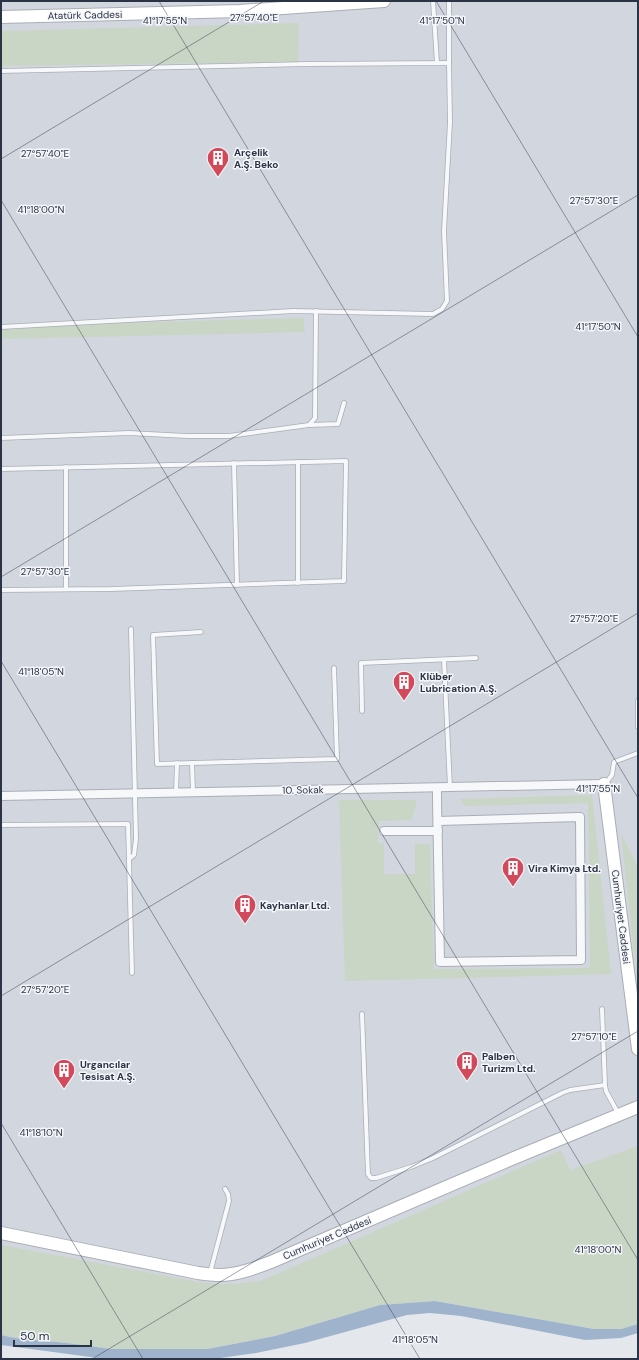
<svg xmlns="http://www.w3.org/2000/svg" width="639" height="1360" viewBox="0 0 639 1360" font-family="'DM Sans',sans-serif">
<style>
.built{fill:#d2d6de}
.green{fill:#c9d6c5}
.water{fill:#9fb4cc}
.lines{fill:none;stroke-linecap:round;stroke-linejoin:round}
.lane-casing{stroke:#a9aeb7;stroke-width:5.5}
.street-casing{stroke:#a9aeb7;stroke-width:10}
.secondary-casing{stroke:#a9aeb7;stroke-width:14}
.lane{stroke:#f7f8fa;stroke-width:4}
.street{stroke:#f7f8fa;stroke-width:8}
.secondary{stroke:#fff;stroke-width:12}
.ticks{fill:none;stroke:#2b3445;stroke-width:1;stroke-opacity:0.45}
.labels{text-anchor:middle;dominant-baseline:central;stroke-width:3;stroke-linejoin:round;paint-order:stroke}
.street-label{font-size:10px;fill:#2b3445;stroke:#f4f6f9}
.poi-label{font-size:10px;font-weight:bold;fill:#2b3445;stroke:#f4f6f9;text-anchor:start}
.ticks-label{font-size:10px;text-anchor:middle;fill:#2b3445;stroke:#f4f6f9;stroke-width:3;stroke-linejoin:round;paint-order:stroke}
</style>
<rect width="100%" height="100%" fill="#e4e7ec"/>
<polygon class="built" points="1,1 638,1 638,1174 228,1314 1,1278"/>
<g class="green">
<polygon points="299,23 298,62 1,66 1,31"/>
<polygon points="303,318 305,332 1,339 1,326"/>
<polygon points="592,795 611,974 345,981 339,800 417,800 412,820 379,821 378,843 384,843 384,874 415,874 415,843 430,845 434,969 590,968 588,803 465,806 460,799"/>
<polygon points="621,833 638,867 638,991"/>
<path d="M638 1146V1324L621 1329H594L435 1301 380 1305 275 1336 207 1349H111L67 1343 15 1338 1 1335V1245L199 1282C224 1285 239 1285 263 1280L561 1150 570 1170Z"/>
</g>
<polygon class="water" points="435,1301 594,1329 621,1329 638,1324 638,1333 621,1338 585,1340 461,1316 430,1313 407,1315 305,1343 256,1353 213,1359 105,1359 1,1345 1,1335 15,1338 67,1343 111,1349 207,1349 275,1336 380,1305"/>
<g class="lines">
<g class="lane-casing">
<g id="lane">
<polyline points="433,1 437,63"/>
<polyline points="449,1 449,63"/>
<polyline points="1,71 307,64 449,63 450,122 444,231 447,301 442,309 433,314 293,311 1,327"/>
<polyline points="309,425 315,418 316,311"/>
<polyline points="1,438 129,433 187,436 229,436 309,425 338,424 344,403"/>
<polyline points="298,462 298,583"/>
<polyline points="234,463 237,585"/>
<polyline points="1,469 346,461 344,581 111,589 1,590"/>
<polyline points="66,589 66,467"/>
<polyline points="201,632 153,635 157,764 337,759 334,668"/>
<polyline points="444,660 450,787"/>
<polyline points="638,701 638,727"/>
<polyline points="362,711 361,663 476,658"/>
<polyline points="192,763 193,792"/>
<polyline points="605,784 612,775 614,762 638,753"/>
<polyline points="176,792 177,763"/>
<polyline points="1,825 128,824 132,973"/>
<polyline points="129,859 134,855 136,839 131,629"/>
<polyline points="602,1009 605,1085 606,1091 618,1113"/>
<polyline points="362,1014 368,1174 371,1178 376,1178 411,1167 433,1158 562,1093 570,1090 605,1085"/>
<polyline points="210,1273 229,1201 228,1194 225,1189"/>
</g>
</g>
<g class="street-casing">
<g id="street">
<polyline points="437,788 437,800 440,962 581,960 580,817 438,821"/>
<polyline points="1,796 604,784"/>
<polyline points="384,831 438,831"/>
</g>
</g>
<g class="secondary-casing">
<g id="secondary">
<polyline points="1,17 240,11 384,1"/>
<polyline points="604,784 638,1049"/>
<path d="M1 1233 198 1273C205 1274 213 1275 220 1275 238 1275 255 1268 271 1262L514 1158 638 1107"/>
</g>
</g>
<use href="#lane" class="lane"/>
<use href="#street" class="street"/>
<use href="#secondary" class="secondary"/>
</g>
<path class="ticks" d="M159 1 638 798M436 1 638 337M1 159 264 1M1 200 638 1260M1 577 638 195M1 661 420 1359M1 996 638 613M1 1123 143 1359M92 1359 638 1031"/>
<defs>
<g id="building-pin" transform="scale(1.15)"><path d="M0 17L-7.5 6A9.5 9.5 0 1 1 7.5 6Z" fill="#d1495b" stroke="#f4f6f9"/><path d="M-4-6H4V6H1V3H-1V6H-4ZM-2.5-4.3h1.7v1.8h-1.7ZM.8-4.3h1.7v1.8H.8ZM-2.5-1h1.7V.8h-1.7ZM.8-1h1.7V.8H.8Z" fill="#fff"/></g>
</defs>
<g fill-rule="evenodd">
<use href="#building-pin" x="218" y="158"/>
<use href="#building-pin" x="404" y="682"/>
<use href="#building-pin" x="513" y="868"/>
<use href="#building-pin" x="245" y="905"/>
<use href="#building-pin" x="467" y="1062"/>
<use href="#building-pin" x="64" y="1070"/>
</g>
<g class="labels">
<g class="street-label">
<text transform="translate(85 15) rotate(-1)">Atatürk Caddesi</text>
<text transform="translate(303 790) rotate(-1)">10. Sokak</text>
<text transform="translate(621 917) rotate(83)">Cumhuriyet Caddesi</text>
<text transform="translate(327 1238) rotate(-23)">Cumhuriyet Caddesi</text>
</g>
<g class="poi-label">
<text x="234" y="152">Arçelik<tspan x="234" dy="12">A.Ş. Beko</tspan></text>
<text x="420" y="676">Klüber<tspan x="420" dy="12">Lubrication A.Ş.</tspan></text>
<text x="528" y="868">Vira Kimya Ltd.</text>
<text x="260" y="905">Kayhanlar Ltd.</text>
<text x="482" y="1056">Palben<tspan x="482" dy="12">Turizm Ltd.</tspan></text>
<text x="80" y="1064">Urgancılar<tspan x="80" dy="12">Tesisat A.Ş.</tspan></text>
</g>
</g>
<g class="ticks-label">
<text x="254" y="21">27°57'40"E</text>
<text x="165" y="24">41°17'55"N</text>
<text x="442" y="24">41°17'50"N</text>
<text x="45" y="157">27°57'40"E</text>
<text x="594" y="204">27°57'30"E</text>
<text x="41" y="213">41°18'00"N</text>
<text x="598" y="330">41°17'50"N</text>
<text x="45" y="575">27°57'30"E</text>
<text x="594" y="622">27°57'20"E</text>
<text x="41" y="675">41°18'05"N</text>
<text x="598" y="792">41°17'55"N</text>
<text x="45" y="993">27°57'20"E</text>
<text x="594" y="1040">27°57'10"E</text>
<text x="41" y="1136">41°18'10"N</text>
<text x="598" y="1253">41°18'00"N</text>
<text x="415" y="1343">41°18'05"N</text>
</g>
<rect width="639" height="1360" fill="none" stroke="#2b3445" stroke-width="4"/>
<path d="M14 1340v6h77v-6" fill="none" stroke="#2b3445" stroke-width="2"/>
<text x="20" y="1340" font-size="12" fill="#2b3445" stroke="#f4f6f9" stroke-width="3" paint-order="stroke">50 m</text>
</svg>
